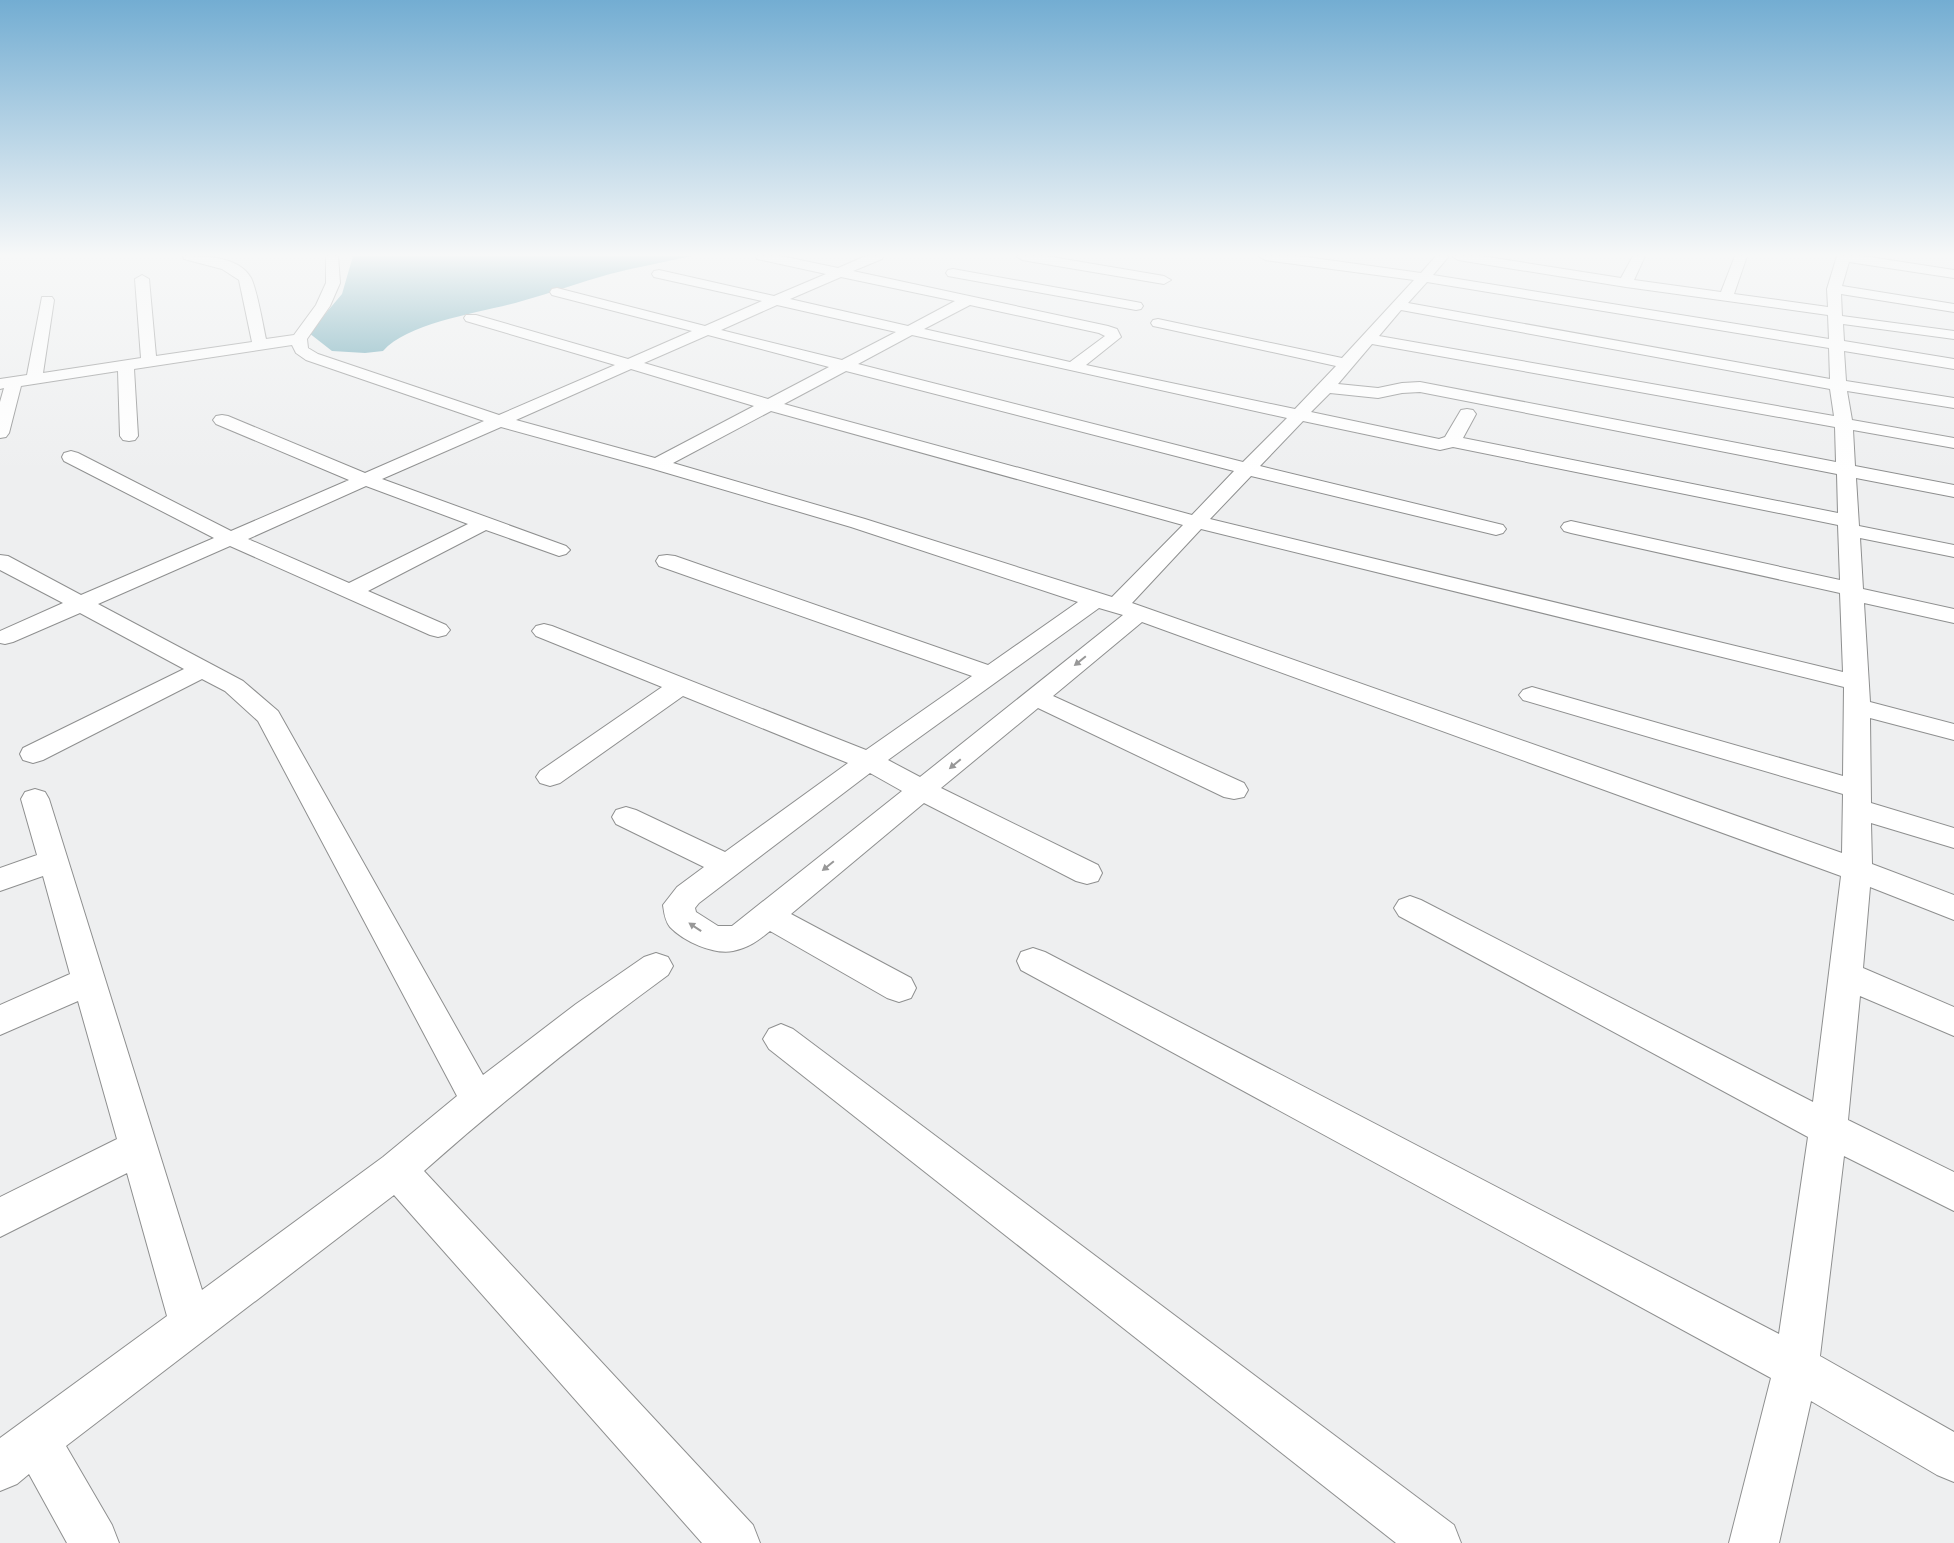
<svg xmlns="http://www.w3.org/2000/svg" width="1954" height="1543" viewBox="0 0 1954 1543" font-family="Figtree,sans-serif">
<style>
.water{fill:#63a3b2}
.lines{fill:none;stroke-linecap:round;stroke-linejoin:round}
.minor-casing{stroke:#8e8f8f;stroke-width:2}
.minor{fill:#fff;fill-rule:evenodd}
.oneway{fill:#989898}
</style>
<rect width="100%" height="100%" fill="#eeeff0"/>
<path class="water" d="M353 256H692C665 262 637 267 610 274 580 282 552 293 522 301 483 313 410 321 383 351L365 353 332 351 309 333 342 294Z"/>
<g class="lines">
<g class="minor-casing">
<g id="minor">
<path d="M183 256C204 256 239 256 251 278 257 290 263 325 266 339L294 335 316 305 326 283V256H338L340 283 330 306 307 339 308 348 318 354 499 415 615 365 466 321 464 318 466 315H476L628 359 692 331 552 295 550 292 552 289 557 288 705 326 762 301 654 277 652 274 654 271 659 270 774 296 826 274 757 259 756 256H781L838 268 866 256H883L882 259 853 271 1108 326 1117 329 1121 337 1086 365 1295 409 1336 366 1158 327 1153 326 1151 323 1153 320 1158 319 1342 358 1414 280 1265 260 1259 256H1299L1421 273 1436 256H1449L1433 275 1829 339 1828 315 1626 287 1458 260 1452 256H1482L1621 278 1633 256H1645L1634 280 1721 292 1735 256H1747L1734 294 1828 307 1827 289 1837 256H1863L1954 270V278L1849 262 1842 286 1954 304V312L1841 294 1842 316 1954 331V339L1843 324 1844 341 1954 359V369L1844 351 1846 381 1954 398V408L1847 391 1852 420 1954 438V448L1853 430 1855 466 1954 485V497L1856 478 1859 526 1954 545V557L1860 538 1863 589 1954 609V623L1864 603 1870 702 1954 724V740L1870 718 1871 803 1954 828V848L1871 823 1872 864 1954 895V920L1870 887 1863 968 1954 1007V1036L1860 996 1848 1120 1954 1172V1211L1844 1156 1820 1356 1954 1432V1482L1937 1475 1811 1401 1779 1543H1729L1771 1378 1021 970 1017 961 1021 952 1033 948 1045 952 1779 1334 1808 1137 1399 916 1394 908 1399 900 1410 896 1421 900 1813 1102 1841 876 1142 622 1053 696 1244 783 1248 790 1244 797 1234 799 1224 797 1038 708 941 788 1098 865 1102 873 1098 881 1087 884 1076 881 924 803 791 914 911 978 916 988 911 998 899 1002 887 998 770 931C758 941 748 948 733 951 714 955 683 941 670 927 665 921 664 912 663 905L677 887 704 867 616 824 612 817 616 810 626 807 636 810 725 852 848 763 683 696 560 783 550 786 540 783 536 777 540 771 662 687 536 636 532 631 536 626 544 624 552 626 866 750 972 676 659 566 656 561 659 556 667 555 675 556 988 665 1078 602 851 527 650 468 501 427 382 479 566 546 570 550 566 554 559 556 486 530 368 591 446 625 450 630 446 635 438 637 430 635 230 546 98 604 243 681 278 711 483 1075 576 1004 644 957 656 953 668 957 673 966 668 975C583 1037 502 1102 424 1171L753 1525 760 1543H702L394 1195 66 1446 112 1525 119 1543H67L29 1474 17 1484 0 1491V1438L167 1316 127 1173 0 1237V1197L117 1139 78 1001 0 1035V1005L70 974 43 876 0 891V868L37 855 21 799 25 792 35 789 45 792 49 799 202 1290 383 1157 457 1096 258 721 225 691 202 679 43 760 33 763 23 760 20 754 23 748 184 669 80 613 13 642 5 644 0 643V631L63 603 0 570V555L8 556 81 595 214 538 64 461 62 457 64 453 71 451 78 453 231 531 349 480 216 424 213 420 216 416 222 415 228 416 365 473 484 421 306 360 296 353 292 345 134 369 138 436 135 440 129 441 123 440 120 436 118 371 21 386 9 433 6 437 0 438V402L4 388 0 389V379L27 375 42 297H52L54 300 43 373 141 358 135 279 142 275 149 279 156 356 252 342 239 280 222 269 184 259ZM841 277 955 301 908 326 790 299ZM1427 282 1829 348 1830 379 1408 303ZM777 305 896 332 842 360 721 330ZM970 305 1099 333 1105 336 1070 362 924 329ZM1401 310 1830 389 1834 416 1379 336ZM708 335 829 367 768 399 644 363ZM912 335 1287 418 1243 462 858 364ZM1372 344 1835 427 1836 462 1420 382 1402 383 1378 388 1338 384ZM631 369 754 406 655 458 516 420ZM846 371 1234 471 1192 515 784 404ZM1420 392 1837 474 1838 513 1463 438 1476 414 1473 410 1467 409 1461 410 1445 437 1439 439 1311 412 1330 393 1378 398 1402 393ZM771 411 1183 525 1112 597 865 519 673 463ZM1303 421 1440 450 1453 447 1838 525 1840 580 1571 521 1564 523 1561 527 1564 531 1571 533 1840 593 1843 672 1210 519 1251 476 1496 535 1503 533 1506 529 1503 525 1260 466ZM366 486 468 524 349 583 248 539ZM1201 529 1844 687 1843 776 1532 687 1523 690 1519 695 1523 700 1843 794 1842 853 1132 603ZM1099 608 1123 615 920 777 888 760ZM870 773 902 791 732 926H718L696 912 695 908 699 903Z"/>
<polygon points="1016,256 1046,256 1164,276 1171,280 1164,284 1022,260"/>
<polygon points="953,269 1136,302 1141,303 1143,306 1141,309 1136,310 948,276 946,273 948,270"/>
<polygon points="781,1024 793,1029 1454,1525 1461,1543 1396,1543 769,1049 763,1039 769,1029"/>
</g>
</g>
<use href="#minor" class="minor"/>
</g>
<defs><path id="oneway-solid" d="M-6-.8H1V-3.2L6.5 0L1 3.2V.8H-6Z" transform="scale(1.25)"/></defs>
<g class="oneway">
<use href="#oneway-solid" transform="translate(1080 661) rotate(141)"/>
<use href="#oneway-solid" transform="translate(955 764) rotate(140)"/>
<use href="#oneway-solid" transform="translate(828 866) rotate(141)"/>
<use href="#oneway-solid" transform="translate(695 927) rotate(-146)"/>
</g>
<linearGradient id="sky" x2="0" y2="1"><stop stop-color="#73add2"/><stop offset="0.54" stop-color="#f7f8f8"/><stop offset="1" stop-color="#f7f8f8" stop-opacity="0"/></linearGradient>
<rect width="1954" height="472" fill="url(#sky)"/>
</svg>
